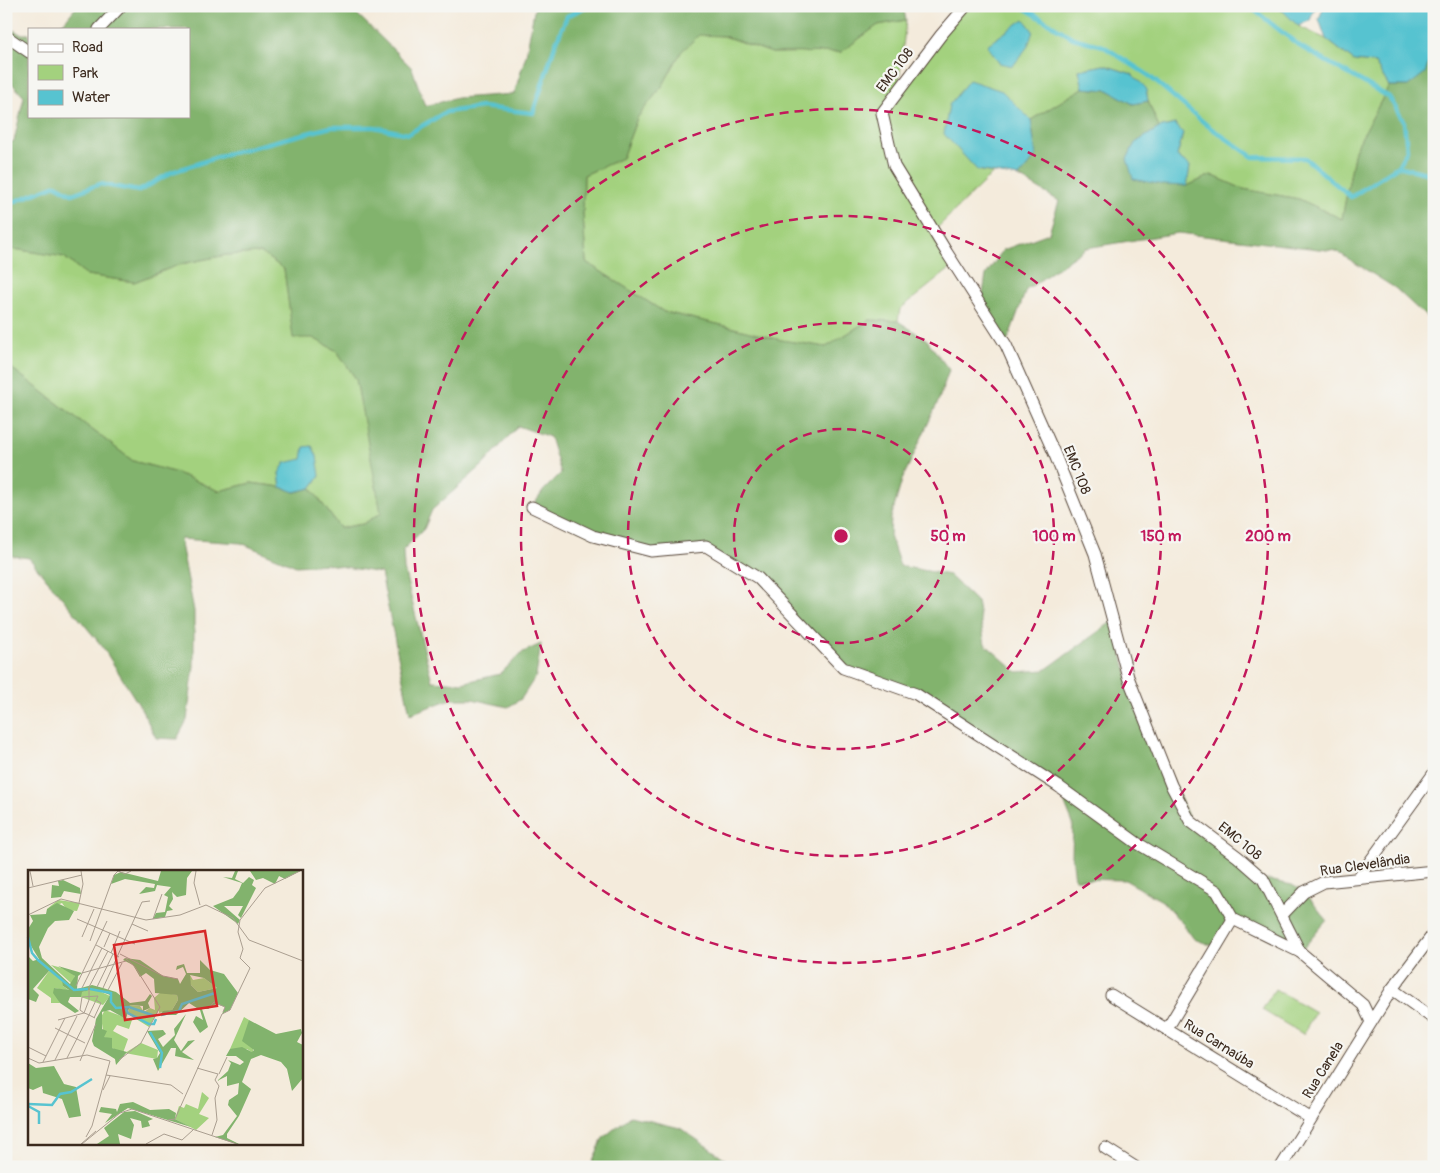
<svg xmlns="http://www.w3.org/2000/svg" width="1440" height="1173" viewBox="0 0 1440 1173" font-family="Pangolin,sans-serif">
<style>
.green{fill:#a3d17e;stroke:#6f7e4e}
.forest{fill:#82b36d;stroke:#5e6e46}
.water{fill:#57c3d0;stroke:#497677}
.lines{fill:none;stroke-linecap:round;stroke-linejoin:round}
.stream{stroke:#57c3d0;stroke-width:4.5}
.minor-casing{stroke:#57473a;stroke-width:13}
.minor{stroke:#fff;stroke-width:11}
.ring{fill:none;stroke:#c2185b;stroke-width:2.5;stroke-dasharray:9 6}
.labels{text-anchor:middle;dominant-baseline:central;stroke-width:4.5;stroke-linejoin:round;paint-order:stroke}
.street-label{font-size:14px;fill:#3b2a1e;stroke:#f6f6f2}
.inset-river{fill:none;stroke:#57c3d0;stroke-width:2.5}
.inset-road{fill:none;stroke:#aa9e90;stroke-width:1}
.view{fill:#d62828;fill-opacity:0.15;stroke:#d62828;stroke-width:2.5}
.inset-edge{fill:none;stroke:#3b2a1e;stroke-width:2.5}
.centre{fill:#c2185b;stroke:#f6f6f2;stroke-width:2.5}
.ring-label{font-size:15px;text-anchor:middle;font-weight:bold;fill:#c2185b;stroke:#f6f6f2;stroke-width:4.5;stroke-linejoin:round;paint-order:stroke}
</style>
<rect width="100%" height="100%" fill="#f6f6f2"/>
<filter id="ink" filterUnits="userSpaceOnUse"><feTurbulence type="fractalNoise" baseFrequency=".02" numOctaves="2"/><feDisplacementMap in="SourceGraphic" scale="10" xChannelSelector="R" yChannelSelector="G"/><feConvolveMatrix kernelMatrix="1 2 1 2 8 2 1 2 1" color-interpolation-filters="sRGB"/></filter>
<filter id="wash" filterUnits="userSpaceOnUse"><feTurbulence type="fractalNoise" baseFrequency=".0096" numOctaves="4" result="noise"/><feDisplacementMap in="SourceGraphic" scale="20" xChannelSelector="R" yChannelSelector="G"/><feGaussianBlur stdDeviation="1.12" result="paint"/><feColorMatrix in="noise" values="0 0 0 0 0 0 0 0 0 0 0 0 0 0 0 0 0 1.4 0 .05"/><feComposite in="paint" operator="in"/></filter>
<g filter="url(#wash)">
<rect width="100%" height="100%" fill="#f4ebdc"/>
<g class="green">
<polygon points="966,6 1275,6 1283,11 1298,26 1326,39 1354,61 1375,63 1389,86 1355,150 1342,219 1299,199 1243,189 1211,175 1187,186 1190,166 1177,156 1182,138 1175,124 1159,128 1148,101 1146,88 1132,74 1104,65 1079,70 1083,88 1031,120 1002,91 977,170 993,173 934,231 955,265 900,309 898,321 869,320 826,347 781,340 726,326 664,312 586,262 583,214 584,175 622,158 637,118 663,85 681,52 699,34 724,36 772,53 841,52 878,25 906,20 898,91"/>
<polygon points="14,249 64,257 87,275 134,282 181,264 226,255 261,253 284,269 289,305 313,338 337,351 356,379 382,513 363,524 340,528 311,488 320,476 302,459 279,473 281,487 251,483 219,491 177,473 133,461 6,364 6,252"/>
<polygon points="1275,989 1315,1012 1303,1034 1262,1010"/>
</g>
<g class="forest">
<polygon points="77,6 190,6 198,12 206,6 349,6 412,68 425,106 457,98 514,94 526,55 535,6 903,6 906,20 878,25 841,52 772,53 724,36 699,35 681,52 663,85 637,118 622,158 584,175 583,214 586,262 664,312 726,326 781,340 826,347 869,320 898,321 927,340 949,370 938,402 902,480 891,518 890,536 900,566 949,575 977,602 985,644 1017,672 1045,670 1113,621 1128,677 1190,821 1263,879 1292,885 1304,892 1327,920 1300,952 1233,919 1216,947 1194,939 1183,924 1162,901 1125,880 1075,879 1072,855 1073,824 1058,786 916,694 843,668 758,578 706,547 651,551 593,536 532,507 544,490 561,473 550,437 518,426 484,464 432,510 424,529 403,550 404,569 432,681 462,683 500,674 523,652 541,644 536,676 521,699 508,707 472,699 451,699 410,714 381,573 327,564 296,566 241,543 180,539 194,611 194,666 187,720 177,739 156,738 142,710 102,646 29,558 6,555 6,364 133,461 177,473 219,491 251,483 281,487 295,492 311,488 340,528 363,524 381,513 356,379 337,351 313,338 293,338 284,269 261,253 226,255 181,264 134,282 87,275 64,257 14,249 6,252 6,144 14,141 24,97 6,77 6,25 20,34 29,34 29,116 189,116 189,29 54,29 64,22"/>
<polygon points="1434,27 1434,324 1395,288 1336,251 1178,233 1086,248 1026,290 1006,345 981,306 986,275 1003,250 1049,233 1059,201 1019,177 1036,156 1031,120 1083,88 1108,90 1133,104 1148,101 1159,128 1135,143 1127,159 1134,179 1187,186 1211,175 1243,189 1299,199 1342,219 1355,150 1389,86 1408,86 1431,54 1432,35"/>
<polygon points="630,1116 680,1128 724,1158 725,1167 590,1167 603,1138"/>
</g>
<g class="water">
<polygon points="1275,6 1316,6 1310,20 1298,26 1283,11"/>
<polygon points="1324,6 1423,6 1434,16 1431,54 1425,73 1408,86 1389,86 1375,63 1354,61 1326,39 1319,19"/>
<polygon points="1024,19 1033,31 1028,46 1013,66 999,63 987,45"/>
<polygon points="1104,65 1132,74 1146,88 1148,101 1133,104 1108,90 1083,88 1079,70"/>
<polygon points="969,80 1002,91 1031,120 1036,156 1019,177 977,170 944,134 949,105"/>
<polygon points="1175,124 1183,133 1177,156 1190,166 1187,186 1163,185 1133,179 1127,159 1135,143 1159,128"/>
<polygon points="312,446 317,456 320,476 311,488 295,492 281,487 279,473 285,463 302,459 304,447"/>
</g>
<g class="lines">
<g class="stream">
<polyline points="749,6 789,9 793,6"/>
<polyline points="1021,6 1073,38 1103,46 1148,75 1208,126 1253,157 1305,158 1351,197 1398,166 1434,175"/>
<polyline points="1249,6 1301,47 1389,97 1404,122 1407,150 1398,166"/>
<polyline points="6,205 56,185 72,194 100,184 139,191 172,172 230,153 331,127 374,127 408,134 446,112 482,107 533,113 555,45 567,16 588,6"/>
</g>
</g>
</g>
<g filter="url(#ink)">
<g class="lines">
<g class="minor-casing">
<g id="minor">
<polyline points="966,6 941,35 882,113 894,166 947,253 1006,345 1055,455 1095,554 1128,677 1171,785 1190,821 1238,857 1263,879 1300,952"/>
<polyline points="99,29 121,6"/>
<polyline points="6,36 29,52"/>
<polyline points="532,507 593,536 651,551 706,546 758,578 843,668 916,694 1058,786 1137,843 1217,891 1233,919 1300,952 1363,1005 1371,1022"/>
<polyline points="1358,878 1434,773"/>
<polyline points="1282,915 1304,892 1324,882 1434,871"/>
<polyline points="1392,989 1434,1019"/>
<polyline points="1111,995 1310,1118"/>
<polyline points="1167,1029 1233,919"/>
<polyline points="1105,1148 1135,1167"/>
<polyline points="1281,1167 1392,989 1434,933"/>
<polyline points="1433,1167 1434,1165"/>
</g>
</g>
<use href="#minor" class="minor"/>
</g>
</g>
<g class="ring">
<circle cx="841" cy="536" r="107"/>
<circle cx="841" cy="536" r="213"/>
<circle cx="841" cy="536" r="320"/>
<circle cx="841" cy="536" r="427"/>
</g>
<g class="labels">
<g class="street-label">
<text transform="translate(895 70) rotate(-53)">EMC 108</text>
<text transform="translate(1077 470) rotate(68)">EMC 108</text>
<text transform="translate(1240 841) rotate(39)">EMC 108</text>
<text transform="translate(1365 865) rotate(-8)">Rua Clevelândia</text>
<text transform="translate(1219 1044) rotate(32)">Rua Carnaúba</text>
<text transform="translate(1323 1070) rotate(-58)">Rua Canela</text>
</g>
</g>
<g transform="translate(28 870)">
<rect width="275" height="275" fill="#f4ebdc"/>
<path d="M30 30 52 33 49 41 39 40 34 33 19 39ZM23 95 41 100 47 106 44 114ZM21 101 35 110V116L42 121 26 118 32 133H23V128L9 118ZM162 105 165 110 176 108 189 118 170 122 163 115 160 107ZM67 119 82 126 75 135 53 127V122ZM133 122 149 125 150 130 144 140 131 143V140L121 157 100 144 102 135 112 136 116 142 122 138 127 140 126 128ZM77 140 104 150 101 159 89 155 85 161 100 169 95 183 84 178V170L76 167 73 147ZM216 147 221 150V176L225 177V183L219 179H202ZM113 173 130 180 129 189 97 183ZM174 222 181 228 171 244 181 248 168 260 147 249 151 236 156 238 158 234 170 239Z" fill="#a3d17e"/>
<path d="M133 1H164L159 8 158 25 149 27 144 22 145 29 141 36 145 40 139 41 137 47 125 49 128 43 137 42 140 27 136 25 143 17 129 15 127 21 111 24 118 17 126 18 127 14 97 9 83 14 86 5 93 2 130 11ZM207 1H210L207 9 215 13 221 7 226 10 224 15 228 18 213 48 210 45 215 36H196L212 50 210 54 185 36 205 28 211 20 214 13 195 7 204 8ZM222 1H272L257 9 251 6 247 14 235 8 228 10ZM35 10 52 18 53 24 36 21 33 27 23 28 24 15 31 16 30 11ZM29 33 46 41 41 50 27 51 20 58 11 77 14 88 42 114 47 106 30 96 54 103 50 106 49 119 64 115 75 118 88 122 102 133 117 131 122 124 124 126 120 133 122 138 115 141V136L102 135 98 149 82 140 74 142V159L79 161 76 167 84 168V178L99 182 88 195 87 189 66 176 64 171 68 149 82 125 67 119 54 122 53 127H42L40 132 51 141 47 143 32 133 25 123 26 118 41 120 35 116 34 110 21 101 5 119 11 125 8 132 0 129V86L5 91 11 89 0 71V59L5 51 2 45 18 44 19 39ZM97 88 112 90 135 106 150 109 152 114 158 104 155 97 148 100 149 96 156 94 159 103H172V90L182 100 196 104 210 123 202 140 194 144 197 137 188 134 180 139H174L180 157 172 163 165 152 168 146 175 150 172 140 161 133 148 145H132L135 141 144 140 150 130 149 125 127 123 126 109 118 103 112 107 105 95 95 90ZM162 105 176 108 189 118 170 122 163 115ZM158 144 146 170 153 181 160 171 167 170 154 182 166 190 147 186 148 178H143L130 201 125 189 129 188 132 183 119 161 135 160 138 164 130 169 135 177 147 165 146 159ZM221 150 248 164 273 159 274 163 269 172 275 175V208L264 221 259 199 253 192 233 185 223 189 214 212 223 219 211 246 199 264V268L211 274H209L187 267 195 265 209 246 200 235 201 230 210 224 211 213 199 216V206L189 211 200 201 203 193 200 190 212 195 216 192 208 186H198L202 179 214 177 224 182 226 180 214 171ZM0 193 8 198 26 196 36 214 48 217 53 246 41 248 34 229 15 223 14 216 5 220 0 218ZM105 232 122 240 141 239 148 243 147 249 163 257 100 238 77 253 84 244 71 242 73 237 88 239 89 242 92 234ZM107 241 125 249 120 251 122 256 114 258 113 251 102 248 106 255 103 269 90 264 92 274H69L81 266 76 258 96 242Z" fill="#82b36d" fill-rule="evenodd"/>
<path class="inset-river" d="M0 67 4 83 10 90 46 120 60 119M62 119 83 123V132L88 138 101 137 127 146M98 139 100 143 121 154H126L128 149M133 145 151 141 154 134 187 123M122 162 134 183 132 198M0 234 24 235 32 224 43 222 64 209M0 236 11 242V254"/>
<path class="inset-road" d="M2 1 5 16M168 1 166 13 172 35M0 18 54 5M51 33 55 14 53 1M0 45 33 29 118 50 152 45 178 35 205 48 221 70 275 91M49 49 107 74M125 49 134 24M104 54 120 61M54 67 66 39M62 71 86 5 90 1 97 4 103 1M68 75 91 87M76 77 82 63M83 83 92 61M92 84 135 106 150 109M54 103 98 91M48 116 79 51M69 117 85 84M54 118 74 78M75 118 114 32 122 31M80 120 94 93M180 139 186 132 197 137 195 142M66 148 73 133 68 130M30 150 56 143 61 130V117L80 81M27 158 57 173M0 177 18 186M0 188 11 193 59 185 82 191 64 256 58 267M39 188 61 145 70 126 54 127 52 140 56 143 59 144 67 148M27 190 49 146M91 190 113 173 132 137 107 97 97 88M52 191 68 154M15 192 37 148M169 198 190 204 187 210 191 216 187 228 189 250 184 265M191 204 199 187M78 205 143 215 155 224M75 220 82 206M140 250 147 249 194 144 202 140 222 98 212 88 215 79 210 62 212 50 237 18 272 1M53 274 68 261M54 274 92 243 104 239 209 274M118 274 136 264 154 270 165 260"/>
<path class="view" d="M177 61 189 136 97 150 86 75Z"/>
<rect width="275" height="275" class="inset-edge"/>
</g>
<circle cx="841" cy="536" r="8" class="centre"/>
<g class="ring-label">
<text x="948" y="541">50 m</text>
<text x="1054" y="541">100 m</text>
<text x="1161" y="541">150 m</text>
<text x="1268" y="541">200 m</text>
</g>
<rect width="1440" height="1173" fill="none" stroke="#f6f6f2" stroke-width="25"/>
<rect x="28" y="28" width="162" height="90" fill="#f6f6f2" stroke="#aba49d"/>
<rect x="38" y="44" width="25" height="8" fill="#ffffff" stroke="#aba49d"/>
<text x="72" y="52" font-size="15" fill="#3b2a1e">Road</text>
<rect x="38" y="65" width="25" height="15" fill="#a3d17e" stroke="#aba49d"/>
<text x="72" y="78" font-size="15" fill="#3b2a1e">Park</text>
<rect x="38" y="90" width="25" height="15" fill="#57c3d0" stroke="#aba49d"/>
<text x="72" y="102" font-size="15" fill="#3b2a1e">Water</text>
</svg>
